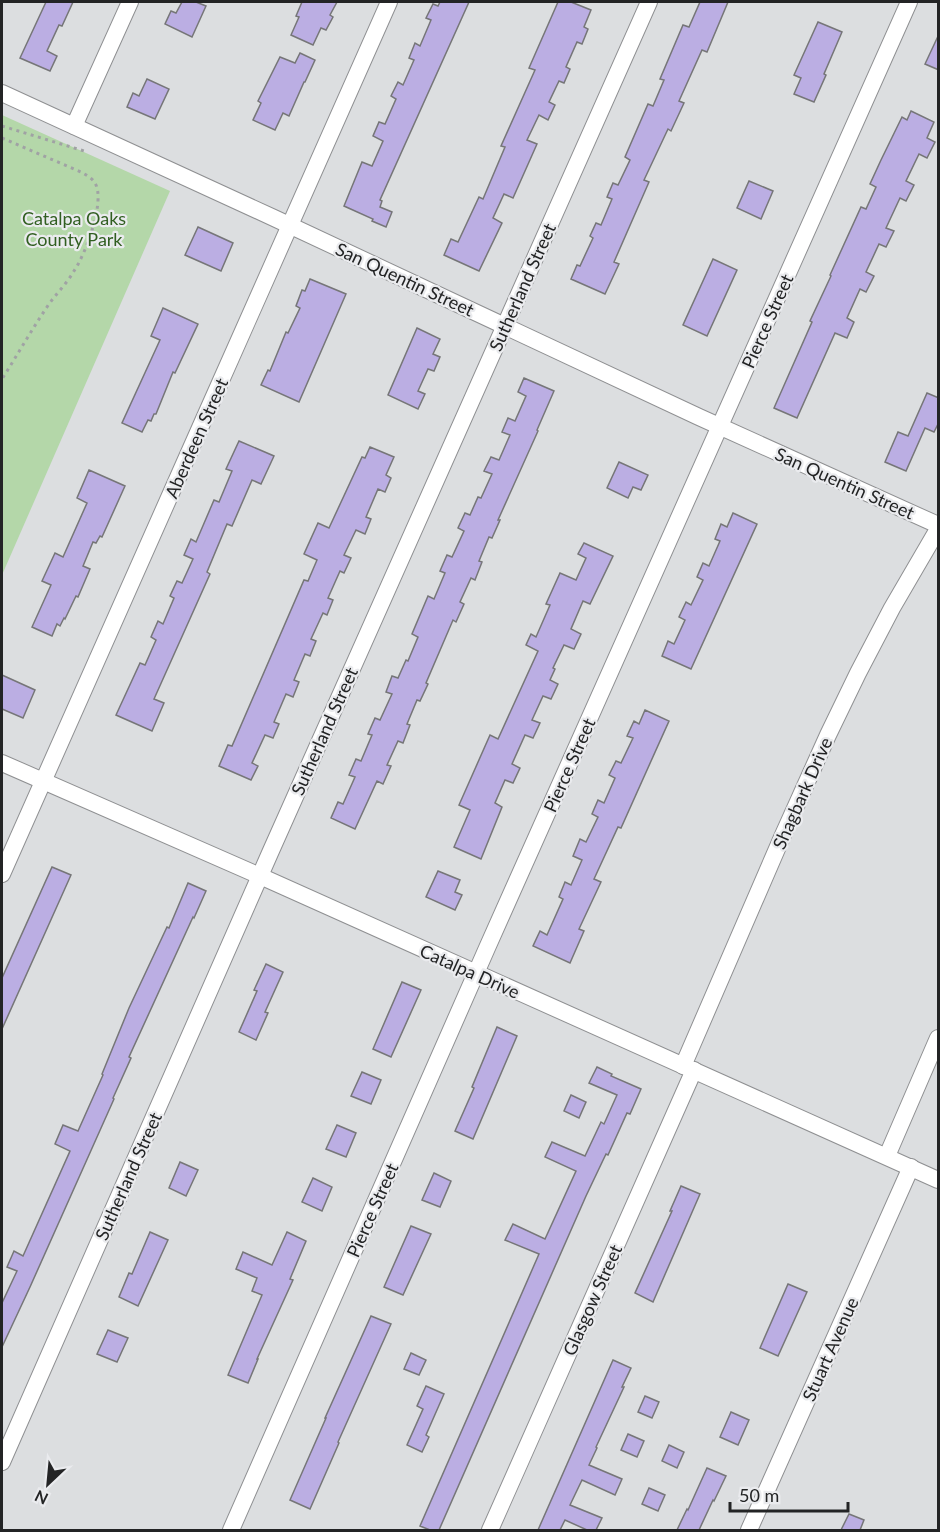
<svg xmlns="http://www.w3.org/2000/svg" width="940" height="1532" viewBox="0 0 940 1532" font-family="Lato,sans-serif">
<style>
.green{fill:#b4d7a9}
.building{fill:#bbaee3;stroke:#767678;stroke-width:1.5}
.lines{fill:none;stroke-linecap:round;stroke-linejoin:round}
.street-casing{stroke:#8f9092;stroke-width:18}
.path{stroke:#a0a2a4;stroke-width:3;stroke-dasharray:3 4.5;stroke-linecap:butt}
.street{stroke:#fff;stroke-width:16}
.labels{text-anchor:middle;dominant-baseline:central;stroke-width:4.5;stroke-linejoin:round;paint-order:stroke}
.park-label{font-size:18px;fill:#315f21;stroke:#eaebee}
.street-label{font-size:18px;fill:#232425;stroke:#eaebee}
</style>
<rect width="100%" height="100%" fill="#dcdee0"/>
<polygon class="green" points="2,115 170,191 2,575"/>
<g class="building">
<polygon points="46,2 73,2 62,26 59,25 47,51 57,56 50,71 20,58"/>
<polygon points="182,2 196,2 206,6 192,37 165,24 171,11 176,13"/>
<polygon points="302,2 337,2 330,15 333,17 326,30 321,28 313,45 291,35 299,17 296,16"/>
<polygon points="440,2 469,2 380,200 382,201 380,207 392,212 386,227 372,221 373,219 344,206 362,162 372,166 383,141 373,136 379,122 385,124 396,99 391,96 398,82 403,85 414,60 409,58 415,43 420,46 431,20 426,18 433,4 438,6"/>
<polygon points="558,2 571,2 591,10 584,27 588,29 582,44 577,42 566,67 570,69 564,83 559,81 549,102 555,105 548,120 539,115 527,140 537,144 513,198 504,194 493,218 502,223 479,271 444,255 451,239 458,242 479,197 483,199 505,147 501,146 535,70 529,68"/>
<polygon points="700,2 728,2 707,52 702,50 679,101 684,103 671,131 668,129 644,180 649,182 614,262 619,264 605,294 571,279 577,265 580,266 593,238 590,236 596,223 601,225 612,199 607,197 613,183 618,185 630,160 625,157 648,104 653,106 664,80 660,79 683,25 689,27"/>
<polygon points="818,22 842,32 824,74 826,75 814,102 794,94 801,78 794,75"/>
<polygon points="939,34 939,70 925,64"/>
<polygon points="300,53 315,60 305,82 304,82 289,116 283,113 275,130 253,120 261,103 258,101 280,57 295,63"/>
<polygon points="147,79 169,89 155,119 127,107 133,93 139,96"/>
<polygon points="911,111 934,122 927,138 935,142 927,158 919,154 906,181 914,185 906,201 900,198 886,228 894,231 886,247 879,244 866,272 874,276 866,292 860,289 847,318 854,322 847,338 835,333 797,418 774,408 812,322 810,321 831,276 830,275 861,207 866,209 876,187 870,184 881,160 902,117 907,120"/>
<polygon points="749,181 773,191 761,219 737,208"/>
<polygon points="198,227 233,243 221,271 185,255"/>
<polygon points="713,259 737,270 707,336 683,325"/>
<polygon points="310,279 346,294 299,402 261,385 268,370 270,371 286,332 288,333 300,308 296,306 302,290 305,291"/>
<polygon points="163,308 198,324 175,373 173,372 156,414 154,414 151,421 148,420 142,432 122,423 160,340 151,336"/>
<polygon points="417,328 440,339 433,354 440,357 434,371 428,369 418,391 425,394 418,409 388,395"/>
<polygon points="524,378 554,391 537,430 538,431 498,520 500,520 492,538 489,537 479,561 482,562 475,580 471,578 460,602 464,604 456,622 453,620 426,683 428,684 420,701 417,700 407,724 410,725 403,743 398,741 387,765 391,766 383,784 377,781 355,829 331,818 338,802 343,804 355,777 349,775 356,759 361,761 372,735 368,734 375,718 380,720 392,694 386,692 392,676 398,678 406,660 408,661 418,637 412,634 428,596 434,599 445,573 440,571 447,555 452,557 464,531 458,528 465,513 470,515 478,497 481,498 492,474 484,471 491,457 499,460 510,435 502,432 508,418 515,421 526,396 518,392"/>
<polygon points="927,393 939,398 939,422 934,432 925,428 906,471 885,462 898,432 908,436"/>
<polygon points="239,441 274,456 261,484 252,480 232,526 227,524 207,572 210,574 154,699 164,703 152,731 116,715 140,663 145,665 156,640 151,637 158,621 163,624 174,598 170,596 177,581 182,583 193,559 184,555 191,539 196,542 214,500 219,502 232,471 226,469"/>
<polygon points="370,447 394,457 386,475 391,478 385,492 378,489 366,517 371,519 365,534 356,530 344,555 351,558 344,573 340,571 328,598 333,600 327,615 323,613 311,639 316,641 310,656 305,654 294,680 299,682 293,697 286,694 274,722 279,724 273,738 265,735 252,763 258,766 251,780 219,766 228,745 232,746 304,580 308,581 317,560 304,554 318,523 329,528 362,457 365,458"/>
<polygon points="619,462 648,475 641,490 633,487 628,498 607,488"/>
<polygon points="89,470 125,486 102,537 100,536 96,543 93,542 83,566 90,569 78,597 76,596 65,619 64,618 60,626 57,624 52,636 32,627 51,585 42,581 55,553 63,557 87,503 77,498"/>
<polygon points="733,513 757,524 691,669 662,656 668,641 674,644 685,620 679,617 686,602 691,605 703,580 697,577 703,563 709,566 720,541 715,539 721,524 727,527"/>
<polygon points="584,543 613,556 590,604 583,601 571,629 581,634 574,649 564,645 553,668 555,669 550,680 558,684 551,699 543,696 532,720 540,723 533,738 525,735 512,764 520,768 513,783 505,780 495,803 502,807 481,859 454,847 470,810 459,805 490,735 498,739 538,651 526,645 531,634 536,637 550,605 546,604 560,573 576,580 586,558 578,554"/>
<polygon points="2,675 35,690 23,718 2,709"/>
<polygon points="645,710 669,721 621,828 618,827 594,879 601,882 579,929 584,931 570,963 533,946 540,931 547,935 563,899 559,897 565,882 571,885 582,860 573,856 580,839 586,842 598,817 592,814 598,800 604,803 615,778 609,775 616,761 621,763 633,738 627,736 634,721 639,724"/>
<polygon points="52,867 71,875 2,1029 2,978"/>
<polygon points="438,871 460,880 455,892 462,895 455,910 426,897"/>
<polygon points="188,883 206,891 194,918 193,917 129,1057 131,1058 113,1098 114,1099 30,1287 2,1347 2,1303 17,1271 7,1267 14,1251 23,1256 70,1151 55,1144 63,1125 78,1131 103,1075 102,1074 129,1008 167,927 169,928"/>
<polygon points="266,964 283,972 265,1012 268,1013 256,1040 239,1032 257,991 254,990"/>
<polygon points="402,982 421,990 391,1057 373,1049"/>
<polygon points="497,1027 517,1036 473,1139 455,1131 474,1088 472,1087"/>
<polygon points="597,1067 612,1074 611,1076 641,1089 630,1114 627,1113 608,1155 606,1154 586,1196 439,1530 430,1530 420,1526 539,1254 505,1240 513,1224 545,1239 576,1171 545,1157 552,1142 585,1156 601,1122 604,1124 617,1095 589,1083"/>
<polygon points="362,1072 381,1080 371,1104 351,1096"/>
<polygon points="571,1095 586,1102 579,1118 564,1111"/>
<polygon points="337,1125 356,1133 346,1157 326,1149"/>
<polygon points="180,1162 198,1170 186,1196 169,1188"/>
<polygon points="434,1173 451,1181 440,1207 422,1200"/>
<polygon points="313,1178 332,1187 322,1211 302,1202"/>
<polygon points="681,1186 700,1194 653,1302 635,1293 672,1211 670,1211"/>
<polygon points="411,1226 431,1234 403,1295 384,1287"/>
<polygon points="150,1232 168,1240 138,1306 119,1297 129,1273 132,1274"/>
<polygon points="287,1232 306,1241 290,1279 293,1280 257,1359 258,1359 248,1383 228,1375 262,1295 252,1291 257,1278 236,1269 243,1252 272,1265"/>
<polygon points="788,1284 807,1292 778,1356 760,1348"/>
<polygon points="371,1316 391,1324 338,1442 339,1443 310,1509 290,1500 326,1418 325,1418"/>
<polygon points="108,1330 128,1338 117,1362 97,1354"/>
<polygon points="411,1353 426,1360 419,1375 404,1369"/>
<polygon points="613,1360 631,1368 622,1387 624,1387 596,1447 597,1448 589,1465 622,1479 615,1495 582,1480 570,1505 602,1518 596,1530 587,1530 565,1520 560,1530 538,1530"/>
<polygon points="426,1386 444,1394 426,1435 429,1437 422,1452 407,1445 423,1409 417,1406"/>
<polygon points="645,1396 659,1402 652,1418 638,1412"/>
<polygon points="731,1412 749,1420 738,1445 720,1437"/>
<polygon points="628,1434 644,1441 637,1457 621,1450"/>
<polygon points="669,1445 684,1452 677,1468 662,1461"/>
<polygon points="707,1468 726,1476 714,1501 713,1500 699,1530 677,1530 687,1509 688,1510"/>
<polygon points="649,1488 665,1495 658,1511 642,1504"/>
<polygon points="849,1514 864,1520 860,1530 841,1530"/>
</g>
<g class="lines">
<g class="street-casing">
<g id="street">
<polyline points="2,93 274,218 699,417 938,525"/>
<polyline points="74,126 130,2"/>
<polyline points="2,763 260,876 938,1180"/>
<path d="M2 874C130 583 261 293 389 2"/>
<polyline points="683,1066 783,835 828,735 858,673 892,608 938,529"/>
<polyline points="887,1156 938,1038"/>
<polyline points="2,1462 270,853 649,2"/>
<polyline points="231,1530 487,948 909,2"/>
<polyline points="490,1530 694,1070"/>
<polyline points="749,1530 911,1167"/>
</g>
</g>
<g class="path">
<polyline points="2,126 84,151"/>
<path d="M2 138 81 172C86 175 92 178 95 183 106 201 85 255 74 271 67 283 57 293 49 304 32 329 18 354 2 379"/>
</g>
<use href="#street" class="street"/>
</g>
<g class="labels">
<g class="park-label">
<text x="74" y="218">Catalpa Oaks<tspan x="74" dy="21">County Park</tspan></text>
</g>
<g class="street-label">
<text transform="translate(405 279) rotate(25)">San Quentin Street</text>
<text transform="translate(522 287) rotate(-66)">Sutherland Street</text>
<text transform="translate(767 321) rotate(-66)">Pierce Street</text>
<text transform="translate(196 438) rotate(-66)">Aberdeen Street</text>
<text transform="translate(845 483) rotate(24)">San Quentin Street</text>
<text transform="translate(324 731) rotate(-66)">Sutherland Street</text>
<text transform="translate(569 765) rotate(-66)">Pierce Street</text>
<text transform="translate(802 793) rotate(-66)">Shagbark Drive</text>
<text transform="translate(470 971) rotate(24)">Catalpa Drive</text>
<text transform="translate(128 1176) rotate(-66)">Sutherland Street</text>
<text transform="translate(372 1210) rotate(-66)">Pierce Street</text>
<text transform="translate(592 1300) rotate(-66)">Glasgow Street</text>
<text transform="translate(830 1349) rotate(-66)">Stuart Avenue</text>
</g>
</g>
<rect width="940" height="1532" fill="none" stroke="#232425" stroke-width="6"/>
<g transform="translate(48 1484) rotate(206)" stroke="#eaebee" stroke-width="4.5" paint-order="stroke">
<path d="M0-4.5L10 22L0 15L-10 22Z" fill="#232425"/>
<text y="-9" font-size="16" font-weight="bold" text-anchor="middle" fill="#232425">N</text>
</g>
<path d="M730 1502v9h118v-9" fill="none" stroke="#232425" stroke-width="3"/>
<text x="739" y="1502" font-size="18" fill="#232425" stroke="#eaebee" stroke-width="4.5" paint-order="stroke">50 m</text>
</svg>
